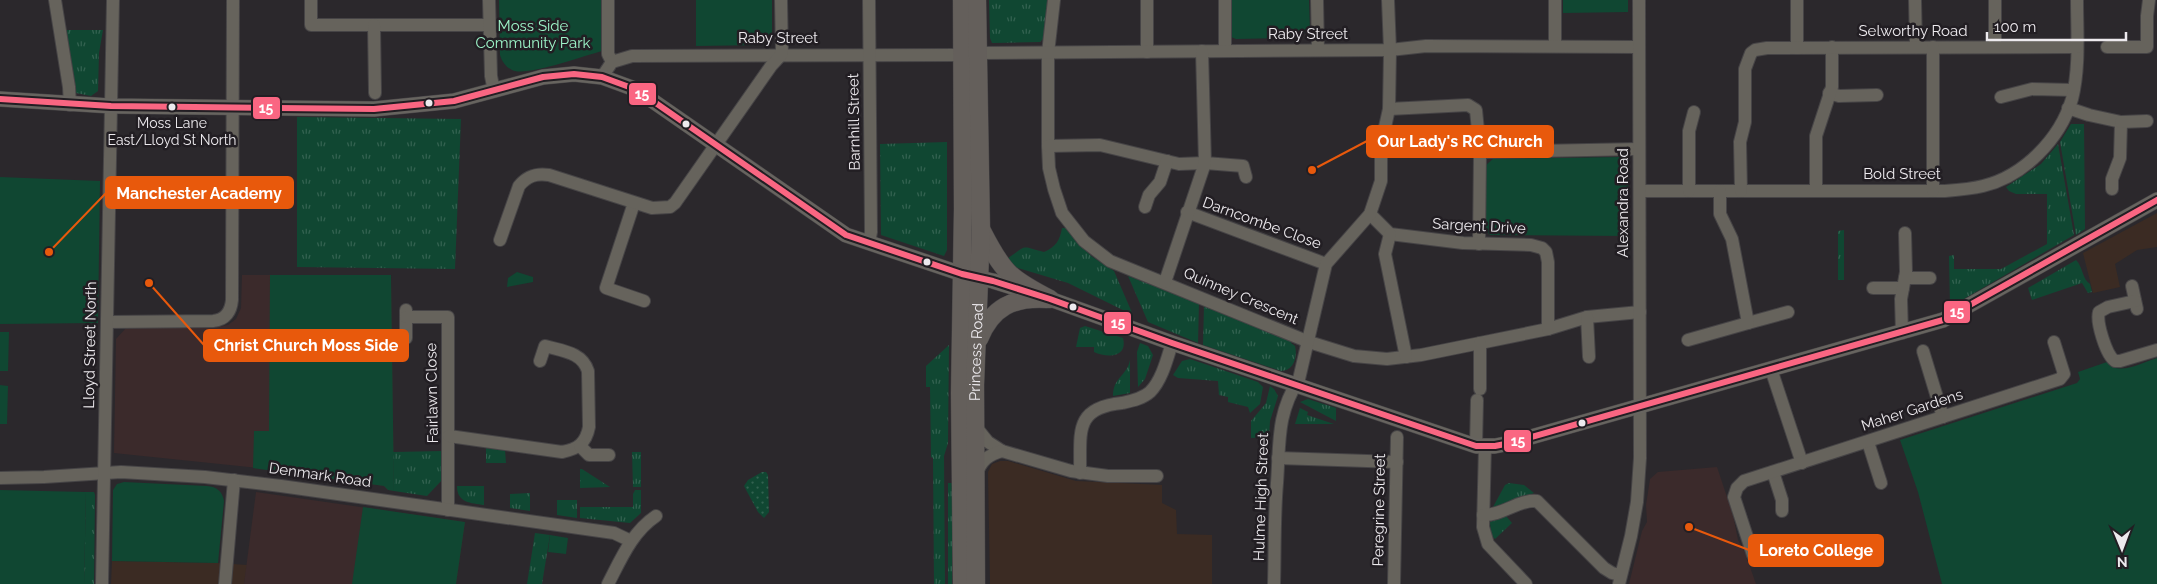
<svg xmlns="http://www.w3.org/2000/svg" width="2157" height="584" viewBox="0 0 2157 584" font-family="Raleway,sans-serif">
<style>
.commercial{fill:#3b2b23}
.education{fill:#3b2a2b}
.grass{fill:url(#grass-tufts)}
.park{fill:#104732}
.garden{fill:url(#garden-dots)}
.lines{fill:none;stroke-linecap:round;stroke-linejoin:round}
.minor-casing{stroke:#464446;stroke-width:14}
.major-casing{stroke:#464446;stroke-width:16}
.highway-casing{stroke:#464446;stroke-width:19}
.minor{stroke:#66635c;stroke-width:12}
.major{stroke:#67645f;stroke-width:15}
.highway{stroke:#645f5b;stroke-width:18}
.bus-1-casing{stroke:#221e23;stroke-width:10}
.bus-1{stroke:#fa6682;stroke-width:6}
.bus-dot{fill:#edeaee;stroke:#221e23;stroke-width:2}
.labels{text-anchor:middle;dominant-baseline:central;stroke-width:5;stroke-linejoin:round;paint-order:stroke}
.bus-label{font-size:14px;fill:#edeaee;stroke:#221e23}
.park-label{font-size:15px;fill:#9df5c9;stroke:#221e23}
.street-label{font-size:15px;fill:#edeaee;stroke:#221e23}
.leader{fill:none;stroke:#e8590c;stroke-width:2}
.callout-dot{fill:#e8590c;stroke:#221e23;stroke-width:2}
.callout{fill:#e8590c;stroke:#e8590c;stroke-width:2}
.callout-label{font-size:16px;text-anchor:middle;font-weight:bold;fill:#fff}
.line-badge{stroke:#221e23;stroke-width:2}
.badge-label{font-size:14px;text-anchor:middle;font-weight:bold;fill:#fff}
</style>
<defs>
<pattern id="grass-tufts" width="24" height="20" patternUnits="userSpaceOnUse" patternTransform="scale(1.25)"><rect width="24" height="20" fill="#104732"/><path d="M3 7l-1-3M5 7V3M7 7l1-3M15 17l-1-3M17 17v-4M19 17l1-3" fill="none" stroke="#336250"/></pattern>
<pattern id="garden-dots" width="8" height="8" patternUnits="userSpaceOnUse" patternTransform="scale(1.25)"><rect width="8" height="8" fill="#104732"/><path d="M2 2h.1M6 6h.1" fill="none" stroke="#336250" stroke-width="1.8" stroke-linecap="round"/></pattern>
</defs>
<rect width="100%" height="100%" fill="#2b282c"/>
<g class="commercial">
<polygon points="2157,213 2157,247 2137,250 2115,264 2120,287 2093,293 2083,253"/>
<polygon points="1000,461 1008,461 1076,481 1162,485 1162,503 1176,510 1177,534 1212,535 1212,584 990,584 988,472 992,464"/>
<polygon points="112,561 218,563 247,565 244,584 111,584"/>
</g>
<g class="education">
<polygon points="242,275 391,275 394,491 388,490 384,486 259,468 114,453 116,339 126,328 212,328 228,325 236,319 241,308"/>
<polygon points="1717,467 1733,515 1738,540 1745,553 1756,584 1629,584 1642,531 1647,522 1646,505 1650,479 1658,472"/>
<polygon points="256,492 465,522 456,584 244,584"/>
</g>
<g class="grass">
<polygon points="989,0 1048,0 1045,37 1040,42 992,43 990,38"/>
<polygon points="66,30 103,30 99,53 98,91 91,96 76,93 74,89"/>
<polygon points="297,117 461,119 455,269 297,267"/>
<polygon points="2071,124 2084,124 2085,229 2076,235 2060,142"/>
<polygon points="947,142 947,250 944,256 881,235 880,144"/>
<polygon points="2058,144 2074,235 1950,307 1949,256 1954,255 1954,269 2001,269 2047,244 2047,194 2016,194 2009,191 2006,187 2041,164"/>
<path d="M1062 228H1066L1091 256 1114 271 1133 315 1068 283 1018 268 1010 263 1007 259C1028 244 1020 246 1044 252 1056 247 1060 240 1062 228Z"/>
<polygon points="1844,230 1844,280 1838,280 1838,231"/>
<path d="M2076 260C2083 267 2082 279 2090 284L2092 292 2088 293 2082 283 2032 300 2028 288Z"/>
<polygon points="1128,276 1199,303 1198,343 1148,322"/>
<path d="M1204 305 1291 341V343L1295 346C1298 358 1293 371 1281 371L1203 345Z"/>
<path d="M1085 326 1123 338C1128 358 1107 358 1094 352V347H1076L1080 328Z"/>
<polygon points="1140,343 1148,346 1153,355 1145,379 1138,387 1137,352"/>
<polygon points="949,345 948,443 944,456 945,584 934,584 933,458 931,457 930,387 926,387 926,366"/>
<polygon points="1190,359 1258,382 1263,387 1260,404 1250,413 1248,407 1228,402 1228,397 1219,395 1218,381 1178,378 1173,375 1182,361"/>
<path d="M1130 360V393L1113 396C1113 377 1127 376 1130 360Z"/>
<polygon points="1270,386 1274,389 1278,396 1270,421 1269,437 1251,438 1251,421 1266,403"/>
<polygon points="1308,399 1336,408 1336,421 1300,402"/>
<polygon points="1300,408 1308,412 1307,415 1334,424 1295,424"/>
<polygon points="486,448 505,450 506,463 486,463"/>
<polygon points="443,451 443,479 427,496 394,491 393,452"/>
<polygon points="632,452 641,452 641,487 633,487"/>
<polygon points="580,469 582,469 610,487 580,488"/>
<rect x="948" y="483" width="4" height="101"/>
<polygon points="1509,483 1524,485 1534,493 1496,508 1493,507 1505,485"/>
<path d="M457 486H484V505C471 503 457 503 457 486Z"/>
<polygon points="635,490 641,490 641,513 630,523 580,518 580,507 633,507 633,494"/>
<polygon points="86,492 94,492 95,495 94,584 84,584"/>
<polygon points="530,493 530,511 510,508 510,494"/>
<polygon points="557,500 577,500 577,518 557,515"/>
<polygon points="1506,516 1512,523 1495,539 1491,535 1490,522"/>
<polygon points="535,533 550,535 542,584 527,584"/>
</g>
<g class="park">
<path d="M499 0H602V51C584 56 530 75 515 71 507 69 502 62 500 55Z"/>
<polygon points="696,0 772,0 772,41 767,45 696,46"/>
<polygon points="1231,0 1309,0 1310,31 1288,38 1236,39 1231,37"/>
<polygon points="1563,0 1628,0 1628,12 1563,13"/>
<polygon points="1622,157 1628,164 1629,236 1490,235 1486,230 1486,165 1493,159"/>
<polygon points="0,177 100,181 98,323 0,324"/>
<polygon points="517,272 533,277 533,282 507,287 508,278"/>
<polygon points="270,275 391,275 394,491 388,490 384,486 253,468 254,431 269,431"/>
<polygon points="0,332 9,332 8,371 0,371"/>
<path d="M2157 358V584H1942L1918 492 1900 440 2077 383 2080 379 2078 372 2107 362C2118 377 2143 362 2157 358Z"/>
<polygon points="0,385 8,386 7,424 0,424"/>
<path d="M124 482 207 486C217 487 222 491 224 501L218 563 112 561 113 490 117 484Z"/>
<polygon points="0,490 86,492 84,584 0,584"/>
<polygon points="363,507 465,522 456,584 352,584"/>
<polygon points="550,535 568,538 566,554 548,552"/>
</g>
<polygon class="garden" points="762,472 766,472 768,475 769,512 764,518 758,512 744,486 748,480"/>
<g class="lines">
<g class="minor-casing">
<g id="minor">
<polyline points="55,0 69,87 70,105"/>
<polyline points="311,0 311,25 489,25"/>
<polyline points="489,0 491,76 494,91"/>
<polyline points="608,0 608,54 612,62"/>
<polyline points="1054,0 1048,53 1048,146 1049,168 1054,189 1062,213 1084,241 1110,261 1309,342 1354,356 1387,359 1421,355 1480,343 1548,329 1587,317 1640,312"/>
<polyline points="1147,0 1147,52"/>
<polyline points="1225,0 1225,50"/>
<polyline points="1317,0 1318,50"/>
<polyline points="1555,0 1555,46"/>
<polyline points="1797,0 1797,48"/>
<polyline points="1915,0 1916,47"/>
<polyline points="1995,0 1995,47"/>
<polyline points="374,25 375,93"/>
<polyline points="2107,47 2147,47 2147,16 2149,0"/>
<polyline points="977,53 1390,50 1426,46 1639,47"/>
<polyline points="602,77 612,62 632,56 962,55"/>
<polyline points="1829,93 1839,96 1877,95"/>
<polyline points="2001,97 2032,89 2073,90"/>
<polyline points="2068,108 2089,115 2121,122 2120,158 2112,179 2112,189"/>
<polyline points="1389,109 1468,105 1476,110 1480,152 1479,244"/>
<polyline points="2121,122 2147,121"/>
<polyline points="1048,146 1100,145 1179,164 1205,163 1243,166 1246,177"/>
<polyline points="1480,152 1639,149"/>
<polyline points="1816,190 1816,136 1832,87 1832,47"/>
<path d="M1640 191H1945C1958 190 1971 189 1983 186 2024 176 2060 139 2072 99 2080 67 2077 32 2077 0"/>
<polyline points="1689,191 1689,131 1694,112"/>
<polyline points="1741,191 1740,142 1745,122 1745,69 1751,53 1755,50 1767,48 2077,47"/>
<polyline points="1933,191 1933,47"/>
<polyline points="634,203 606,288 644,301"/>
<polyline points="1145,207 1149,195 1160,182 1167,161"/>
<polyline points="1187,212 1326,264"/>
<polyline points="1370,214 1390,234 1463,243 1531,245 1542,248 1546,252 1548,262 1548,329"/>
<polyline points="1390,234 1385,254 1406,357"/>
<path d="M500 240 519 186C527 176 536 173 549 175L652 208 670 207 675 203 771 66 782 54 781 0"/>
<polyline points="869,243 871,232 869,0"/>
<polyline points="1905,278 1930,278"/>
<polyline points="1165,282 1205,163 1202,51"/>
<polyline points="2132,286 2137,309"/>
<polyline points="1873,288 1903,288"/>
<path d="M2135 301 2108 307 2099 312C2096 322 2106 355 2115 361H2120L2157 350"/>
<polyline points="406,310 406,338"/>
<polyline points="406,317 448,317 448,510"/>
<polyline points="1587,317 1589,357"/>
<path d="M107 322 213 321C226 320 231 311 232 300L233 0"/>
<polyline points="1748,323 1788,312"/>
<polyline points="1902,333 1901,299 1906,272 1905,233"/>
<polyline points="1688,340 1748,323 1732,239 1720,214 1720,191"/>
<polyline points="1480,343 1480,389"/>
<polyline points="1923,351 1943,417"/>
<polyline points="1771,369 1802,463"/>
<polyline points="976,427 988,442 1002,451 1071,471 1108,476 1157,476"/>
<path d="M449 436 562 452C578 449 586 443 589 427L588 371C582 352 562 351 545 346L540 361"/>
<polyline points="1868,442 1881,483"/>
<polyline points="580,446 589,455 609,455"/>
<polyline points="1476,446 1477,400"/>
<polyline points="1485,447 1483,527 1488,544 1526,584"/>
<polyline points="1278,458 1397,462"/>
<polyline points="1773,472 1782,500 1782,511"/>
<path d="M1080 473C1081 433 1073 408 1122 403 1131 401 1142 399 1150 392 1162 380 1167 359 1172 343"/>
<path d="M976 474C982 460 988 455 1002 451"/>
<polyline points="0,478 44,477 121,472 205,477 281,486 614,533 631,541"/>
<path d="M1483 515C1502 516 1519 499 1537 501L1604 568 1612 573 1620 575"/>
<polyline points="1753,555 1734,497 1737,488 1744,481 2060,379 2064,374 2054,342"/>
<polyline points="102,584 113,0"/>
<polyline points="225,584 234,480"/>
<path d="M608 584C621 559 632 532 656 516"/>
<path d="M1274 584C1275 550 1274 517 1277 483 1280 443 1276 415 1299 379L1326 264 1370 214 1381 181V145L1389 109 1390 50 1388 0"/>
<polyline points="1394,584 1397,437"/>
<polyline points="1619,584 1631,536 1637,502 1640,458 1639,0"/>
</g>
</g>
<g class="major-casing">
<polyline id="major" points="0,99 111,106 374,109 454,101 543,77 574,74 602,77 632,88 650,99 846,235 962,274 993,281 1050,299 1172,343 1476,446 1495,446 1510,443 1943,320 2157,200"/>
</g>
<g class="highway-casing">
<g id="highway">
<polyline points="962,0 963,209 960,393 962,584"/>
<path d="M982 231C1003 272 1009 278 1050 299"/>
<path d="M979 339C992 307 1013 297 1047 299"/>
<path id="s1" d="M976 584 975 385 981 229 977 0"/>
</g>
</g>
<use href="#minor" class="minor"/>
<use href="#major" class="major"/>
<use href="#highway" class="highway"/>
<g class="bus-1-casing">
<polyline id="bus-1" points="0,99 111,106 374,109 454,101 543,77 574,74 602,77 632,88 650,99 846,235 962,274 993,281 1050,299 1172,343 1476,446 1495,446 1510,443 1943,320 2157,200"/>
</g>
<use href="#bus-1" class="bus-1"/>
</g>
<g class="bus-dot">
<circle cx="429" cy="103" r="4.5"/>
<circle cx="172" cy="107" r="4.5"/>
<circle cx="686" cy="124" r="4.5"/>
<circle cx="927" cy="262" r="4.5"/>
<circle cx="1073" cy="307" r="4.5"/>
<circle cx="1582" cy="423" r="4.5"/>
</g>
<g class="labels">
<g class="bus-label">
<text x="172" y="123">Moss Lane<tspan x="172" dy="17">East/Lloyd St North</tspan></text>
</g>
<g class="park-label">
<text x="533" y="26">Moss Side<tspan x="533" dy="17">Community Park</tspan></text>
</g>
<g class="street-label">
<text x="1913" y="31">Selworthy Road</text>
<text x="1308" y="34">Raby Street</text>
<text x="778" y="38">Raby Street</text>
<text transform="translate(854 122) rotate(-91)">Barnhill Street</text>
<text x="1902" y="174">Bold Street</text>
<text transform="translate(1623 203) rotate(-90)">Alexandra Road</text>
<text transform="translate(1262 223) rotate(20)">Darncombe Close</text>
<text transform="translate(1479 226) rotate(3)">Sargent Drive</text>
<text transform="translate(1241 296) rotate(23)">Quinney Crescent</text>
<text transform="translate(90 345) rotate(-89)">Lloyd Street North</text>
<text stroke="none"><textPath href="#s1" startOffset="232">Princess Road</textPath></text>
<text transform="translate(432 393) rotate(-91)">Fairlawn Close</text>
<text transform="translate(1912 410) rotate(-18)">Maher Gardens</text>
<text transform="translate(320 475) rotate(8)">Denmark Road</text>
<text transform="translate(1261 497) rotate(-88)">Hulme High Street</text>
<text transform="translate(1379 510) rotate(-89)">Peregrine Street</text>
</g>
</g>
<path class="leader" d="M1312 170L1367 141M49 252L106 193M149 283L204 345M1689 527L1749 550"/>
<g class="callout-dot">
<circle cx="1312" cy="170" r="5"/>
<circle cx="49" cy="252" r="5"/>
<circle cx="149" cy="283" r="5"/>
<circle cx="1689" cy="527" r="5"/>
</g>
<g class="callout">
<rect x="1367" y="126" width="186" height="31" rx="5"/>
<rect x="106" y="177" width="187" height="31" rx="5"/>
<rect x="204" y="330" width="204" height="31" rx="5"/>
<rect x="1749" y="535" width="134" height="31" rx="5"/>
</g>
<g class="callout-label">
<text x="1460" y="147">Our Lady's RC Church</text>
<text x="199" y="199">Manchester Academy</text>
<text x="306" y="351">Christ Church Moss Side</text>
<text x="1816" y="556">Loreto College</text>
</g>
<g class="line-badge">
<rect x="628" y="82" width="29" height="24" rx="5" fill="#fa6682"/>
<rect x="252" y="96" width="29" height="24" rx="5" fill="#fa6682"/>
<rect x="1943" y="300" width="28" height="24" rx="5" fill="#fa6682"/>
<rect x="1103" y="311" width="29" height="24" rx="5" fill="#fa6682"/>
<rect x="1503" y="429" width="29" height="24" rx="5" fill="#fa6682"/>
</g>
<g class="badge-label">
<text x="642" y="99">15</text>
<text x="266" y="113">15</text>
<text x="1957" y="317">15</text>
<text x="1118" y="328">15</text>
<text x="1518" y="446">15</text>
</g>
<g transform="translate(2122 549) rotate(179)" stroke="#221e23" stroke-width="4" paint-order="stroke">
<path d="M0-4L9 19L0 12L-9 19Z" fill="#edeaee"/>
<text y="-8" font-size="14" font-weight="bold" text-anchor="middle" fill="#edeaee">N</text>
</g>
<path d="M1987 32v8h139v-8" fill="none" stroke="#edeaee" stroke-width="2.5"/>
<text x="1994" y="32" font-size="15" fill="#edeaee" stroke="#221e23" stroke-width="4" paint-order="stroke">100 m</text>
</svg>
